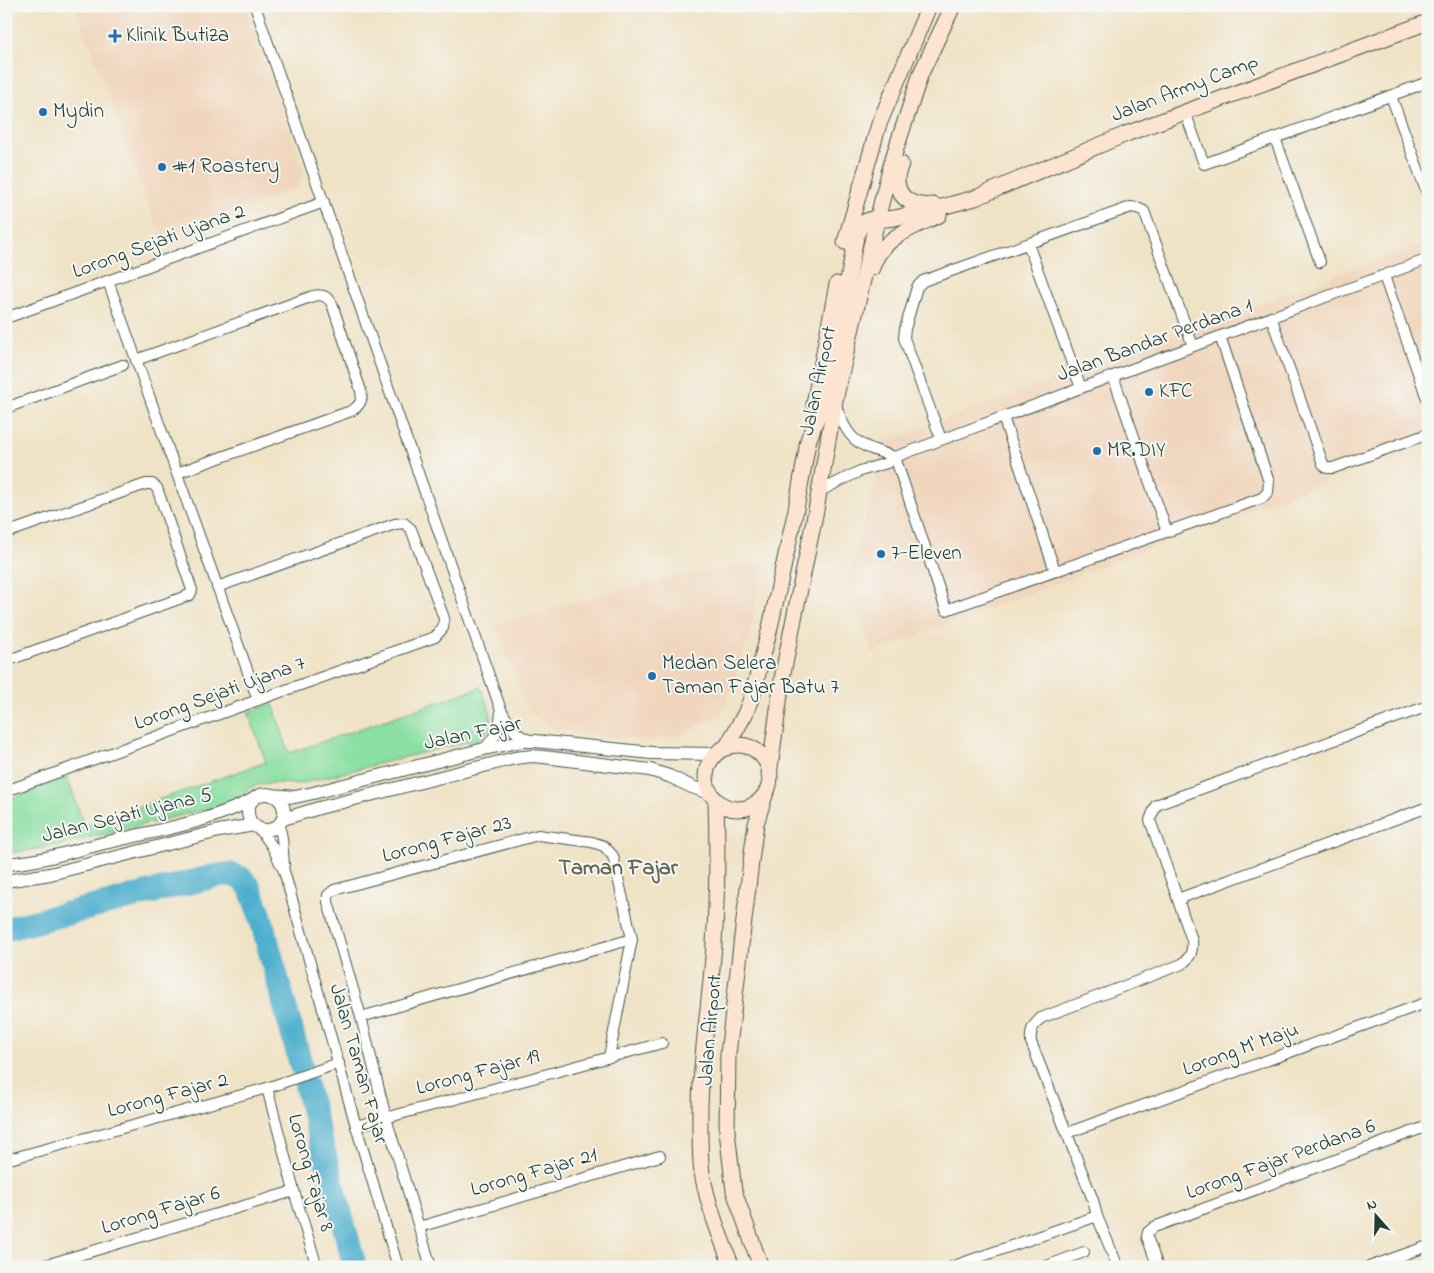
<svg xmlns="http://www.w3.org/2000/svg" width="1434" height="1273" viewBox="0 0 1434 1273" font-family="'Indie Flower',sans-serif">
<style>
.built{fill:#f0d6bc}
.green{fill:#8adfa1;stroke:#548e6a}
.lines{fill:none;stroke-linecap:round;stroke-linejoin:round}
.river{stroke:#4eafcd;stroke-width:24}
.minor-casing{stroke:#3e564a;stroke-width:12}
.tertiary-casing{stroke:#3e564a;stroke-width:14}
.secondary-casing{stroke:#3e564a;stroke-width:17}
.minor{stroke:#fff;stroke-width:10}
.tertiary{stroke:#fff;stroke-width:12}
.secondary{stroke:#fde4d0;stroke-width:15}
.poi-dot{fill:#1f6fb2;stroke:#f6f6f2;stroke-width:2}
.labels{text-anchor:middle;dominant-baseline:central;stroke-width:4;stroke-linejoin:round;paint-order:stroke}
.poi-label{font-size:21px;fill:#1f3d34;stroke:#f6f6f2;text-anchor:start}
.street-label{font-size:21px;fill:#1f3d34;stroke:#f6f6f2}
.neighbourhood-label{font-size:22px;font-weight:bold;fill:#616754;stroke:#f6f6f2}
</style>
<rect width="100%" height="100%" fill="#f6f6f2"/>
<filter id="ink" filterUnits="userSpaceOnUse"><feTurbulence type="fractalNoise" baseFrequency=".02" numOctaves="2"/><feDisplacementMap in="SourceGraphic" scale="10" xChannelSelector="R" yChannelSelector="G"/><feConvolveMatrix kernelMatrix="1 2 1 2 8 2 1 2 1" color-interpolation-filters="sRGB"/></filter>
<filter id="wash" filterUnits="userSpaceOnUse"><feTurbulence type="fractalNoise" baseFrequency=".0096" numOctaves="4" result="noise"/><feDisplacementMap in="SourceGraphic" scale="20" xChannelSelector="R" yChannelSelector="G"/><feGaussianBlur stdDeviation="1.12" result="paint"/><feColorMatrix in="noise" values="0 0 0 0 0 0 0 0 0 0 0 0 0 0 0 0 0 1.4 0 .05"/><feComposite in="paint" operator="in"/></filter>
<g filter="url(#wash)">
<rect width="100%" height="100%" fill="#f0e2c5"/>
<g class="built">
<polygon points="76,6 245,6 304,171 296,188 160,237"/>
<polygon points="1428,241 1428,442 872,653 847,587 885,442"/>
<polygon points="764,562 748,639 722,714 680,736 654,741 556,731 528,710 495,624 660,579"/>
</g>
<path class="green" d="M481 687C488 708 502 726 477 739L299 784C282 784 265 780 250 788 243 792 238 799 231 803L60 845 6 854V800L68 778 84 826 266 762 248 712 273 704 289 753Z"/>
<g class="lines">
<g class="river">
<polyline points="6,929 215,876 229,874 241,878 249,886 259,912 301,1065"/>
<polyline points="306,1086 355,1267"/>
</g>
</g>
</g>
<g filter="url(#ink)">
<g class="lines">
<g class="minor-casing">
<g id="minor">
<path d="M255 6 501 710C510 724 513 735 530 740"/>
<polyline points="1391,96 1428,196"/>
<polyline points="1185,112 1204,164 1428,82"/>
<polyline points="1275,138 1320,262"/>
<polyline points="1028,244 1081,388"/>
<polyline points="1384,276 1428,401"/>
<polyline points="108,281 258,700"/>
<polyline points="1271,317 1323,464 1327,468 1333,468 1428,434"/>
<polyline points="6,318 324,202"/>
<path d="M136 360 313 296C322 294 328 296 332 304L361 391C363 400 360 406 351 411L177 473"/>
<polyline points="1113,376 1167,532"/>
<path d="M836 405C848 443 859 445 895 457"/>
<polyline points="6,408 123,365"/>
<polyline points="1003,417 1055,571"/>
<polyline points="941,439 904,338 905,329 917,287 923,281 1131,207 1137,208 1144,211 1193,346"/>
<polyline points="895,457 946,610 1262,498 1268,492 1269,482 1220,336"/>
<polyline points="820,491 860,471 887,463 895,457 1428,259"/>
<polyline points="6,533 146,484 152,484 157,488 192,590 190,595 187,596 6,661"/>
<path d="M484 749C497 735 500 729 501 710"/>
<polyline points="6,791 258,700 435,637 443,628 444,618 411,529 404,523 395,524 217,587"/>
<polyline points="279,824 282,838 284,865"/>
<polyline points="259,828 272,846 284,871 356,1126 398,1267"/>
<polyline points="1178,899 1428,807"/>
<polyline points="361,1017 632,939"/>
<polyline points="267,1088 294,1191 317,1267"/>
<polyline points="356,1126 662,1043"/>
<polyline points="1067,1133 1428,1002"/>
<polyline points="6,1160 267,1088 339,1063"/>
<polyline points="419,1227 660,1156"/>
<polyline points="39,1267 294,1191"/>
<polyline points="431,1267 386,1118 361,1017 328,902 328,895 334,890 538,835 592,842 604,846 613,856 632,939 609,1057"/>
<polyline points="951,1267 1097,1216"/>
<polyline points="1044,1267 1084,1252"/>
<path d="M1118 1267 1097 1216 1093 1200 1031 1042C1030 1031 1032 1026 1041 1018L1182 964C1191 957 1193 951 1192 940L1150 820 1156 805 1428 706"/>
<polyline points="1158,1267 1147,1237 1148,1232 1154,1227 1428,1126"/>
<polyline points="1369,1267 1428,1246"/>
</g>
</g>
<g class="tertiary-casing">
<g id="tertiary">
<circle cx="266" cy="812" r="18"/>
<polyline points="271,795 295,797 313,793 484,749 522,741 535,741 652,753 716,754"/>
<polyline points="283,819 319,808 515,758 532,756 544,757 650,770 669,776 692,787 709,793"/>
<path d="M6 864C39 862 72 851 104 843 154 831 208 823 254 799"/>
<polyline points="6,881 50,874 219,831 254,825"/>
</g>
</g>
<g class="secondary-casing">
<g id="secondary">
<path d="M901 164C899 169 897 175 897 180 898 201 916 207 933 205"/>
<polyline points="845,242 879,124 929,6"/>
<path d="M872 268C880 238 914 227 939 215"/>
<polyline points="814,404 837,284"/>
<polyline points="807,445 828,387 856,237 859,229 866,221 872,219 877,220 895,218 938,208 975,198 1126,134 1428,22"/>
<circle cx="738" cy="777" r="32"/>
<polyline points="726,748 745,714 752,696 769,632 796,509 809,437"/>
<polyline points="769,775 783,673 816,510 835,400 877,220 892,161 921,73 953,6"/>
<path d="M716 802C718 861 717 921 711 980 706 1029 699 1078 700 1127 700 1142 700 1158 702 1173 708 1206 720 1236 732 1267"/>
<polyline points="761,1267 734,1191 727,1131 728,1054 753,845 756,824 765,795"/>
</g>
</g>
<use href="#minor" class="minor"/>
<use href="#tertiary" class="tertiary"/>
<use href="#secondary" class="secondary"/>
</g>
</g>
<g class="poi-dot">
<path d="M112.5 28.5h5v5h5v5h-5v5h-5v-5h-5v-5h5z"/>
<circle cx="43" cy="112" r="5"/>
<circle cx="162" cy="167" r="5"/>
<circle cx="1149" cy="392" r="5"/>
<circle cx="1097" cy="451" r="5"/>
<circle cx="881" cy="554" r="5"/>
<circle cx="652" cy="676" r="5"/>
</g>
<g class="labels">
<g class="poi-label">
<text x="126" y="36">Klinik Butiza</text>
<text x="53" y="112">Mydin</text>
<text x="172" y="167">#1 Roastery</text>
<text x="1159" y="392">KFC</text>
<text x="1107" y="451">MR.DIY</text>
<text x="891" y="554">7-Eleven</text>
<text x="662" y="664">Medan Selera<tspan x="662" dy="24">Taman Fajar Batu 7</tspan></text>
</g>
<g class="street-label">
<text transform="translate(1185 89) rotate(-21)">Jalan Army Camp</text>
<text transform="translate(159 242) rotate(-20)">Lorong Sejati Ujana 2</text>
<text transform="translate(1155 341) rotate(-20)">Jalan Bandar Perdana 1</text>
<text transform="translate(819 381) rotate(-78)">Jalan Airport</text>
<text transform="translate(220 694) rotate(-20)">Lorong Sejati Ujana 7</text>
<text transform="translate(473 734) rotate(-12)">Jalan Fajar</text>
<text transform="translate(127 816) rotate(-14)">Jalan Sejati Ujana 5</text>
<text transform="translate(447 840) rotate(-15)">Lorong Fajar 23</text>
<text transform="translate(711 1030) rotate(-85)">Jalan Airport</text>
<text transform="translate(1241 1050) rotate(-20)">Lorong M' Maju</text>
<text transform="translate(358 1064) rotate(74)">Jalan Taman Fajar</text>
<text transform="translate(478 1073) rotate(-15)">Lorong Fajar 19</text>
<text transform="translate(168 1096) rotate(-15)">Lorong Fajar 2</text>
<text transform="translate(1281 1160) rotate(-20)">Lorong Fajar Perdana 6</text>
<text transform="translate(310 1173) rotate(74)">Lorong Fajar 8</text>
<text transform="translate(534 1173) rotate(-16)">Lorong Fajar 21</text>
<text transform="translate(161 1211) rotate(-17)">Lorong Fajar 6</text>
</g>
<g class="neighbourhood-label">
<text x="618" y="869">Taman Fajar</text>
</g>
</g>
<rect width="1434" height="1273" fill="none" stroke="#f6f6f2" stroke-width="25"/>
<g transform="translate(1376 1216) rotate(340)" stroke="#f6f6f2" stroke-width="4" paint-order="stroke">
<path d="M0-4L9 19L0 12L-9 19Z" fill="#1f3d34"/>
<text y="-8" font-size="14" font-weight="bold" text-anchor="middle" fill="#1f3d34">N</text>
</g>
</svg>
